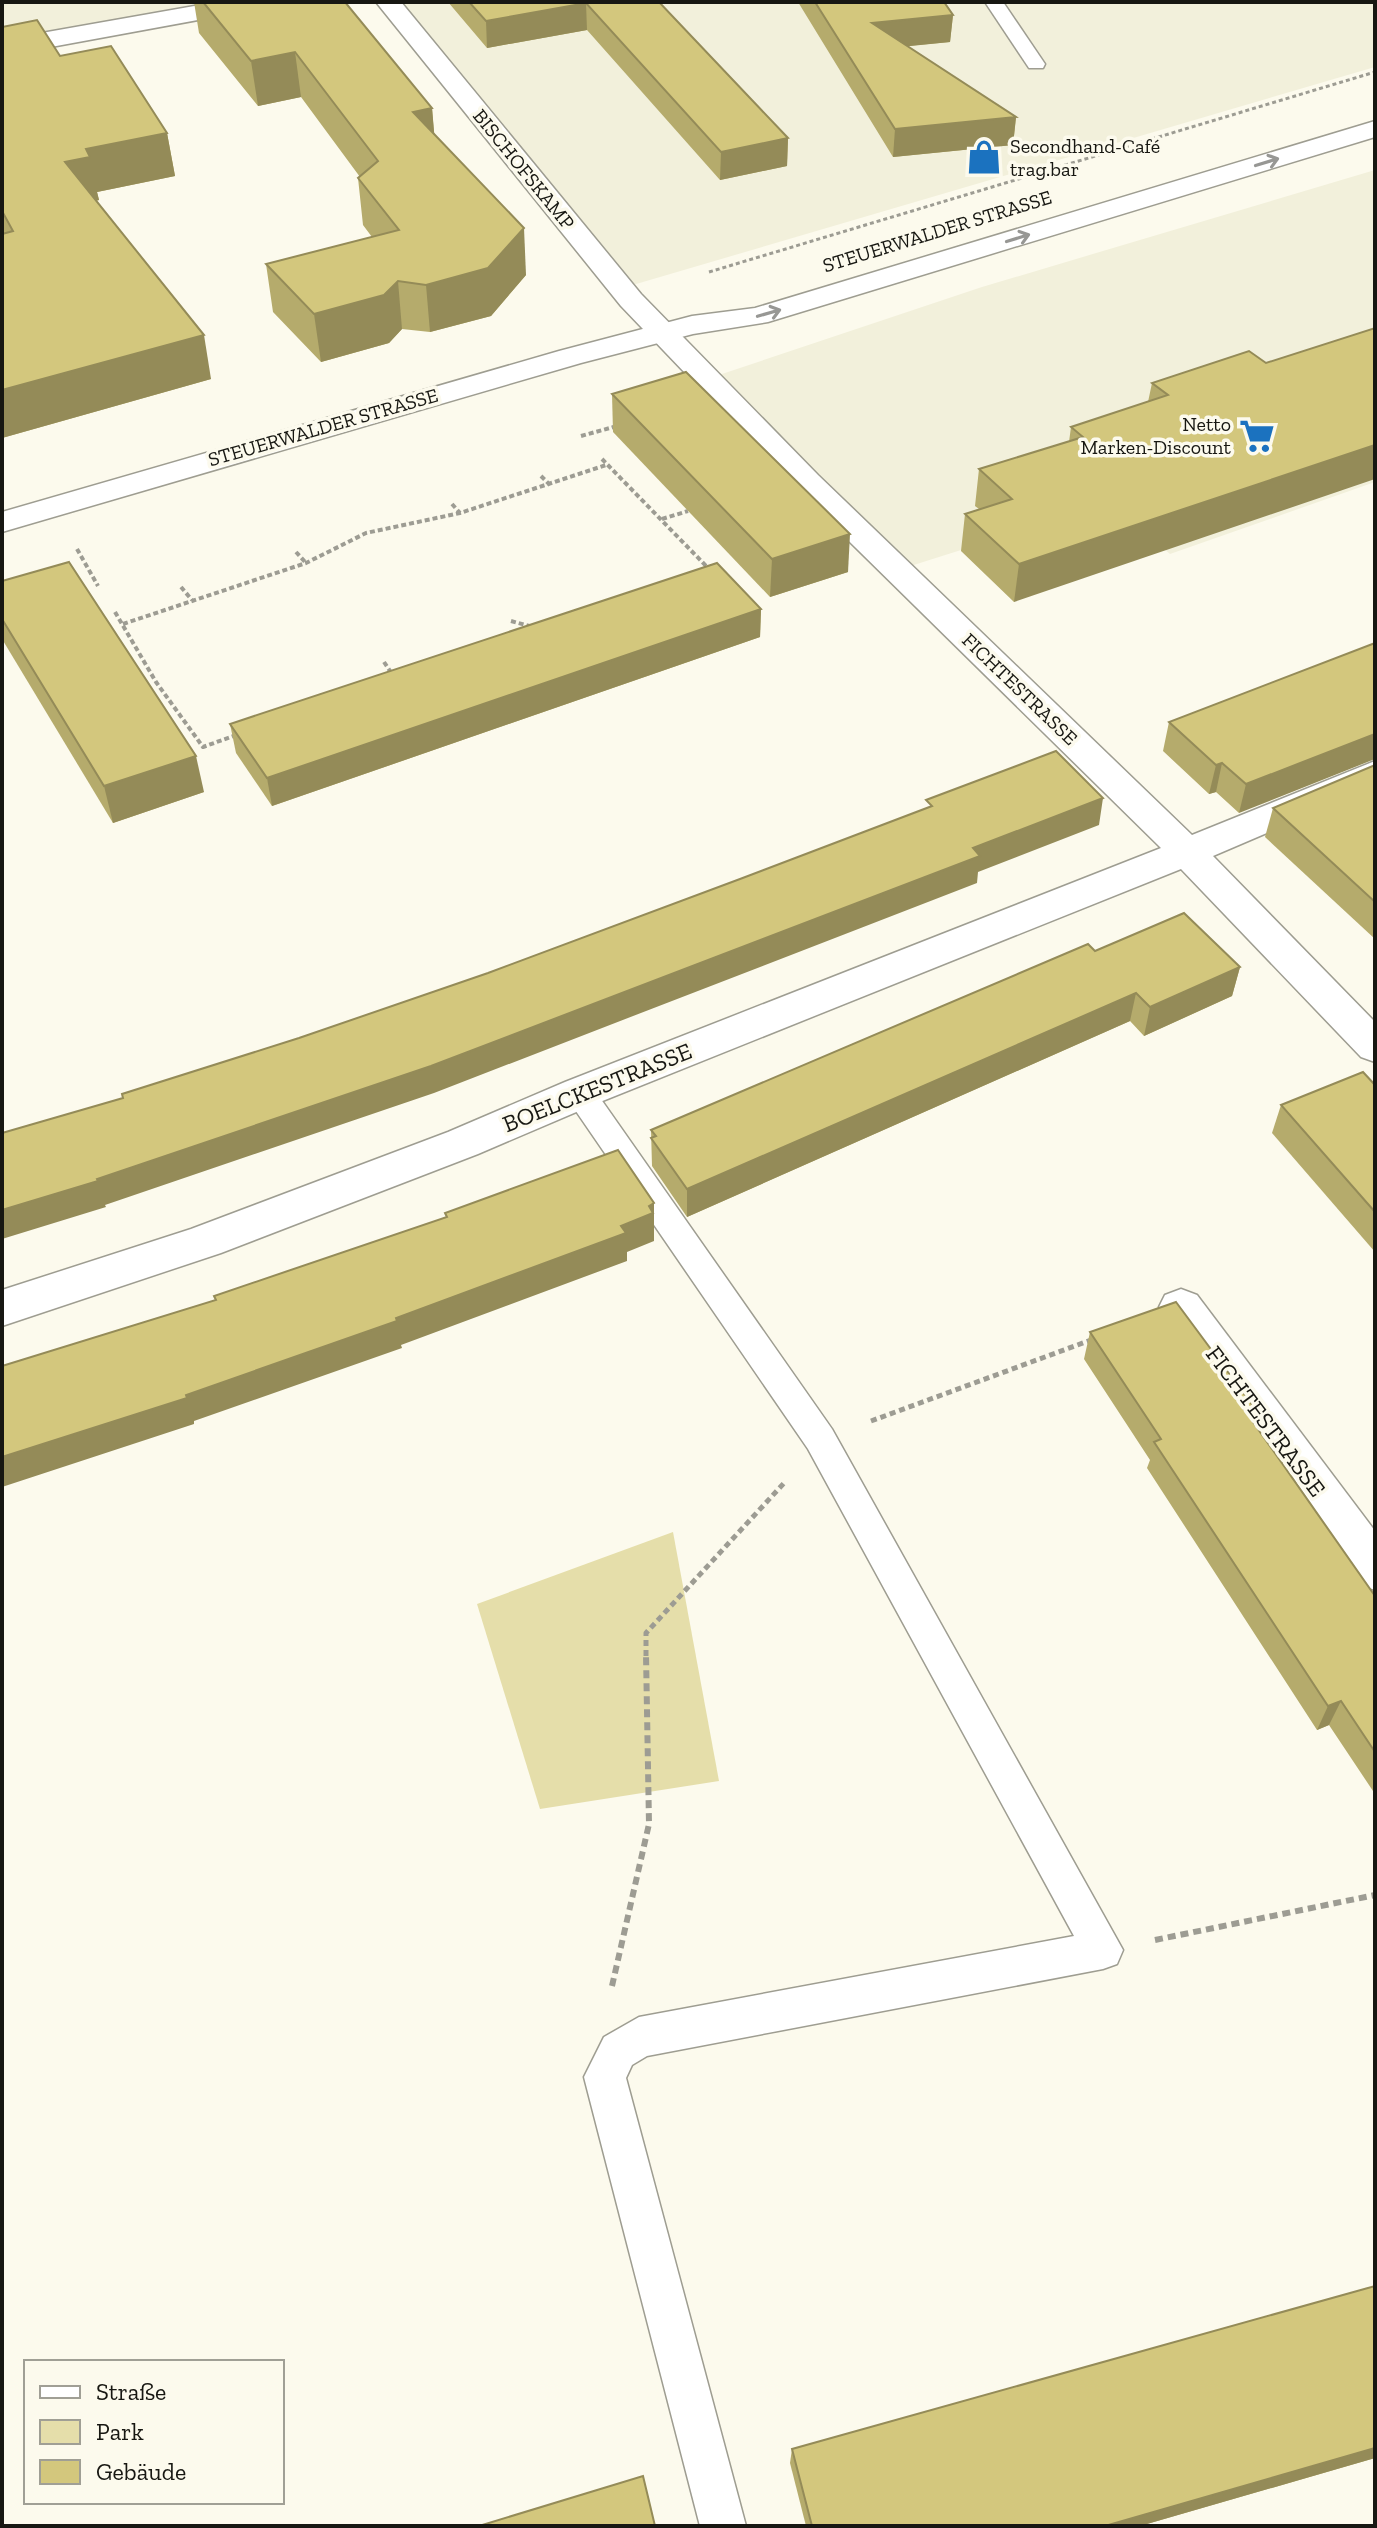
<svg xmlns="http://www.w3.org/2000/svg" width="1377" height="2528" viewBox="0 0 1377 2528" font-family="'Zilla Slab',serif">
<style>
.built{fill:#f2f0db}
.green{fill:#e5deaa}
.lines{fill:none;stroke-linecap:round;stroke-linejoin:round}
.lane-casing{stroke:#9e9d91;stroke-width:3}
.street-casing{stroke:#9e9d91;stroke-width:3}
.secondary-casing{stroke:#9e9d91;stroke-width:3}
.path-far3{stroke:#9d9c93;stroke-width:3;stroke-dasharray:4 3;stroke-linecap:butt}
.path-far2{stroke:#9d9c93;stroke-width:4;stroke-dasharray:5 3;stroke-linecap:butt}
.path-far1{stroke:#9d9c93;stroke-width:5;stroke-dasharray:6 4;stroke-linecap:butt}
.path{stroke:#9d9c93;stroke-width:6;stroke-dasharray:8 5;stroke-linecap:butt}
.lane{fill:#fff;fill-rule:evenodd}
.street{fill:#fff;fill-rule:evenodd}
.secondary{fill:#fff;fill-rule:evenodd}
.wall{fill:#b5ab6c}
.shaded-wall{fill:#948b58}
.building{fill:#d3c77d;stroke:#948b58;stroke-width:2}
.oneway{stroke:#979794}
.labels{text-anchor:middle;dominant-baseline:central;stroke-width:7;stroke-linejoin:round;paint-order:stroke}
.far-poi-label{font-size:20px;fill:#171712;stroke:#fcfaed;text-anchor:start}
.far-street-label{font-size:20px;fill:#171712;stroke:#fcfaed}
.street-label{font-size:24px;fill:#171712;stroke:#fcfaed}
</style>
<rect width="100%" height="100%" fill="#fcfaed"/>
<g class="built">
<polygon points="2,2 253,2 2,49"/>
<polygon points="376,2 1375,2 1375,67 626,287"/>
<polygon points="1375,170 1375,482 1170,554 1109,503 901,569 716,376 982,287"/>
</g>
<polygon class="green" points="673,1532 719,1781 540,1809 477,1604"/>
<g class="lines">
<g class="lane-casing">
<g id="lane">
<polygon points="985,2 1003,2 1045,64 1043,68 1029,68"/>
<polygon points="580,1082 591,1085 832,1429 1123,1950 1117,1964 1103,1969 647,2056 632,2065 626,2078 746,2526 700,2526 584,2077 604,2037 639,2017 1074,1936 808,1449 569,1101 565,1093 569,1085"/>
</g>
</g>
<g class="street-casing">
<g id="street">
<polygon points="217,2 270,2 267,7 258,9 2,56 2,40"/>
<polygon points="376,2 401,2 641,294 818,475 1192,835 1375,761 1375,787 1213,856 1375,1022 1375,1062 1361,1057 1181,869 595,1104 478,1154 221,1253 2,1326 2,1290 191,1229 448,1132 565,1082 1161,848 796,489 621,306"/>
<polygon points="1181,1289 1197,1295 1375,1531 1375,1590 1358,1584 1165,1319 1159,1307 1165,1295"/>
</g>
</g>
<g class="secondary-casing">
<polygon id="secondary" points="1375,121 1375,137 768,322 693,334 581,363 2,532 2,512 559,351 692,316 755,308"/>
</g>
<g class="path-far3">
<polyline points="709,272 1375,72"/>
<polyline points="612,428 617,426"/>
</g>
<g class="path-far2">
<polyline points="581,436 617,426"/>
<polyline points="602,459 710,570"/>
<polyline points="541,476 550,485"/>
<polyline points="452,504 460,513"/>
<polyline points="662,519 688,511"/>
<polyline points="77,549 98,586"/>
<polyline points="296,552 306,563"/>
<polyline points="181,587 192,600"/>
<polyline points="115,612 156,682 203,747 236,735"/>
<polyline points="511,621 533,627"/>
<polyline points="123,624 306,563 366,533 460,513 606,465"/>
<polyline points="384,662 392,674"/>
</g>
<g class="path-far1">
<polyline points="871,1421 1091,1340"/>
<polyline points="646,1656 646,1633 785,1482"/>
</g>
<g class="path">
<polyline points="1155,1940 1375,1895"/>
<polyline points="612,1986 649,1824 646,1654"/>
</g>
<use href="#lane" class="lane"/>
<use href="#street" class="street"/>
<use href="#secondary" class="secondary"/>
</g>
<g class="wall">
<polygon points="194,2 345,2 432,108 434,133 526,275 491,316 430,332 402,329 389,343 321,362 273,312 266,264 372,237 363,225 358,178 360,177 301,97 258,106 199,33"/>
<polygon points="448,2 659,2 788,138 787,166 720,180 587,30 487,48"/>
<polygon points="798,2 944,2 953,15 950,42 907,46 1016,117 1013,145 893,157"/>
<polygon points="2,27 60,56 167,133 175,176 97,192 99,200 96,201 211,379 2,438"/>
<polygon points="1249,351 1014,602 961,551 965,514 979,509 975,506 979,469 1069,442 1071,427 1148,402 1152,383"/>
<polygon points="612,394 848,572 770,597 613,432"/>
<polygon points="2,581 204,792 113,823 2,639"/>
<polygon points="761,609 760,637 272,806 236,753 230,724"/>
<polygon points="1375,643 1239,813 1216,792 1209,794 1163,751 1169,722"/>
<polygon points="1375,765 1375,939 1265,837 1273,808"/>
<polygon points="1095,951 1240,967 1232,996 1144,1036 1130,1021 687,1217 652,1166 651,1130"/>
<polygon points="1375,1085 1375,1252 1272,1133 1281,1105"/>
<polygon points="1090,1332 1249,1417 1375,1596 1375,1794 1329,1725 1317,1730 1147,1468 1150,1460 1084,1359"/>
<polygon points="1375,2286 1375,2458 1140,2526 806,2526 790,2463 792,2449"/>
</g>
<g class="shaded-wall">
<polygon points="586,3 587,30 487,48 486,21"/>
<polygon points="953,15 950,42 871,50 872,23"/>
<polygon points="295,52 301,97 258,106 251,61"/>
<polygon points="432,108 436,154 413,112"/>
<polygon points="1016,117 1013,145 893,157 895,129"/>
<polygon points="167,133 175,176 97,192 99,200 74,205 65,162 86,149"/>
<polygon points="788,138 787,166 720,180 721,152"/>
<polygon points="524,228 526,275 491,316 430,332 426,285"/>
<polygon points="398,281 402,329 389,343 321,362 314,314"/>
<polygon points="204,335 211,379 2,438 2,390"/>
<polygon points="1375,445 1375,479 1014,602 1019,564"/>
<polygon points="850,534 848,572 770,597 772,559"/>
<polygon points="761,609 760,637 272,806 267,778"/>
<polygon points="1375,734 1375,759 1239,813 1246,784"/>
<polygon points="196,756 204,792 113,823 104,786"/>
<polygon points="1222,763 1216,792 1209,794 1216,765"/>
<polygon points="1103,798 1099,825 978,872 977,883 434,1093 105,1205 106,1207 2,1239 2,1210 97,1179"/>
<polygon points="1240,967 1232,996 1144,1036 1150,1007"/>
<polygon points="1136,993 1130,1021 687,1217 687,1189"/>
<polygon points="654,1203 654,1241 627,1252 627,1261 401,1345 402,1348 194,1421 194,1424 2,1487 2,1457 186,1395 396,1318 621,1226 649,1206"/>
<polygon points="1253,1406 1244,1433 1244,1409"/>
<polygon points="1341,1701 1329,1725 1317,1730 1328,1706"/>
<polygon points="1375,2448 1375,2458 1140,2526 1105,2526"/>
</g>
<g class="building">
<polygon points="203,2 345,2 432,108 413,112 524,228 488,268 426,285 398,281 384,295 314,314 266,264 399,230 358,178 378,161 295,52 251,61"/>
<polygon points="469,2 659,2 788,138 721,152 586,3 486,21"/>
<polygon points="815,2 944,2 953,15 872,23 1016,117 895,129"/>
<polygon points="37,20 60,56 111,46 167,133 86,149 90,157 65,162 204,335 2,390 2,234 13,231 2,211 2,27"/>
<polygon points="1375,328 1375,445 1019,564 965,514 1012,499 979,469 1083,437 1071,427 1168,395 1152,383 1249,351 1266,363"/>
<polygon points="686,372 850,534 772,559 612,394"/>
<polygon points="69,562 196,756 104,786 2,619 2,581"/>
<polygon points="717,563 761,609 267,778 230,724"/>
<polygon points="1375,643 1375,734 1246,784 1222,763 1216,765 1169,722"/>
<polygon points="1056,751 1103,798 973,848 980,856 431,1066 97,1179 98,1181 2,1210 2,1133 123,1098 122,1094 299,1038 488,973 740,879 932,806 926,800"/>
<polygon points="1375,765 1375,902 1273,808"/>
<polygon points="1184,913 1240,967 1150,1007 1136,993 687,1189 651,1138 656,1136 651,1130 1088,944 1095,951"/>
<polygon points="1363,1072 1375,1085 1375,1212 1281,1105"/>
<polygon points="618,1150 654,1203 649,1206 653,1213 621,1226 626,1233 396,1318 397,1321 186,1395 187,1398 2,1457 2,1366 216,1300 214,1296 447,1217 445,1213"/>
<polygon points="1176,1302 1253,1406 1244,1409 1375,1596 1375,1752 1341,1701 1328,1706 1154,1442 1161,1439 1090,1332"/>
<polygon points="1375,2286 1375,2448 1105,2526 812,2526 792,2449"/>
<polygon points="643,2476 655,2526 479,2526"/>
</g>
<defs><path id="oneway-shaft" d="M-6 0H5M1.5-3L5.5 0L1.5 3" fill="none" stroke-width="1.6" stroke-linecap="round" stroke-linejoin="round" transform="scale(2)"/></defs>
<g class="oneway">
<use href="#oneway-shaft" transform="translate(1267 162) rotate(-17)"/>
<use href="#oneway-shaft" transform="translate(1018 238) rotate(-17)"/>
<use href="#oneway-shaft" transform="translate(769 313) rotate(-16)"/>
</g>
<defs>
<g id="shop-bare" transform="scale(2.76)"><path d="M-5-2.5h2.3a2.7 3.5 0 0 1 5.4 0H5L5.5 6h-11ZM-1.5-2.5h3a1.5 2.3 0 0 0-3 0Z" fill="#1b72bf" stroke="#fcfaed" stroke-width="2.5" paint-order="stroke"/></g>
<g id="supermarket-bare" transform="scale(2.76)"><path d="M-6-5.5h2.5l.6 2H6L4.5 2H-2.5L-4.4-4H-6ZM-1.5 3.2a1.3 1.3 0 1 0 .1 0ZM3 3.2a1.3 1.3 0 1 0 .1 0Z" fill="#1b72bf" stroke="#fcfaed" stroke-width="2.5" paint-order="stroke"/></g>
</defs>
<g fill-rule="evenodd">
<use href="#shop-bare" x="984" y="157"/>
<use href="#supermarket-bare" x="1257" y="436"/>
</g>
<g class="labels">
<g class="far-poi-label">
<text x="1010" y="146">Secondhand-Café<tspan x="1010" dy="23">trag.bar</tspan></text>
<text x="1231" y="424" text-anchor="end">Netto<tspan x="1231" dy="23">Marken-Discount</tspan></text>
</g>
<g class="far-street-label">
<text transform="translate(524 169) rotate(51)">BISCHOFSKAMP</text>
<text transform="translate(937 231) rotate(-17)">STEUERWALDER STRASSE</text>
<text transform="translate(323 427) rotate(-16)">STEUERWALDER STRASSE</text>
<text transform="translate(1020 689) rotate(44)">FICHTESTRASSE</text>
</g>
<g class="street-label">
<text transform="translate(597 1087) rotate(-22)">BOELCKESTRASSE</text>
<text transform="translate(1266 1421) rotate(53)">FICHTESTRASSE</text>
</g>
</g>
<rect width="1377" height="2528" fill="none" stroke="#171712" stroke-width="8"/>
<rect x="24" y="2360" width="260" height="144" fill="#fcfaed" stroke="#a09f95" stroke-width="2"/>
<rect x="40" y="2386" width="40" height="12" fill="#ffffff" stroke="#a09f95" stroke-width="2"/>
<text x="96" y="2400" font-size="24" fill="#171712">Straße</text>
<rect x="40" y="2420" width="40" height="24" fill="#e5deaa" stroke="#a09f95" stroke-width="2"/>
<text x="96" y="2440" font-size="24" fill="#171712">Park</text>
<rect x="40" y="2460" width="40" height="24" fill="#d3c77d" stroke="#a09f95" stroke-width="2"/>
<text x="96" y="2480" font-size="24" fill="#171712">Gebäude</text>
</svg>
